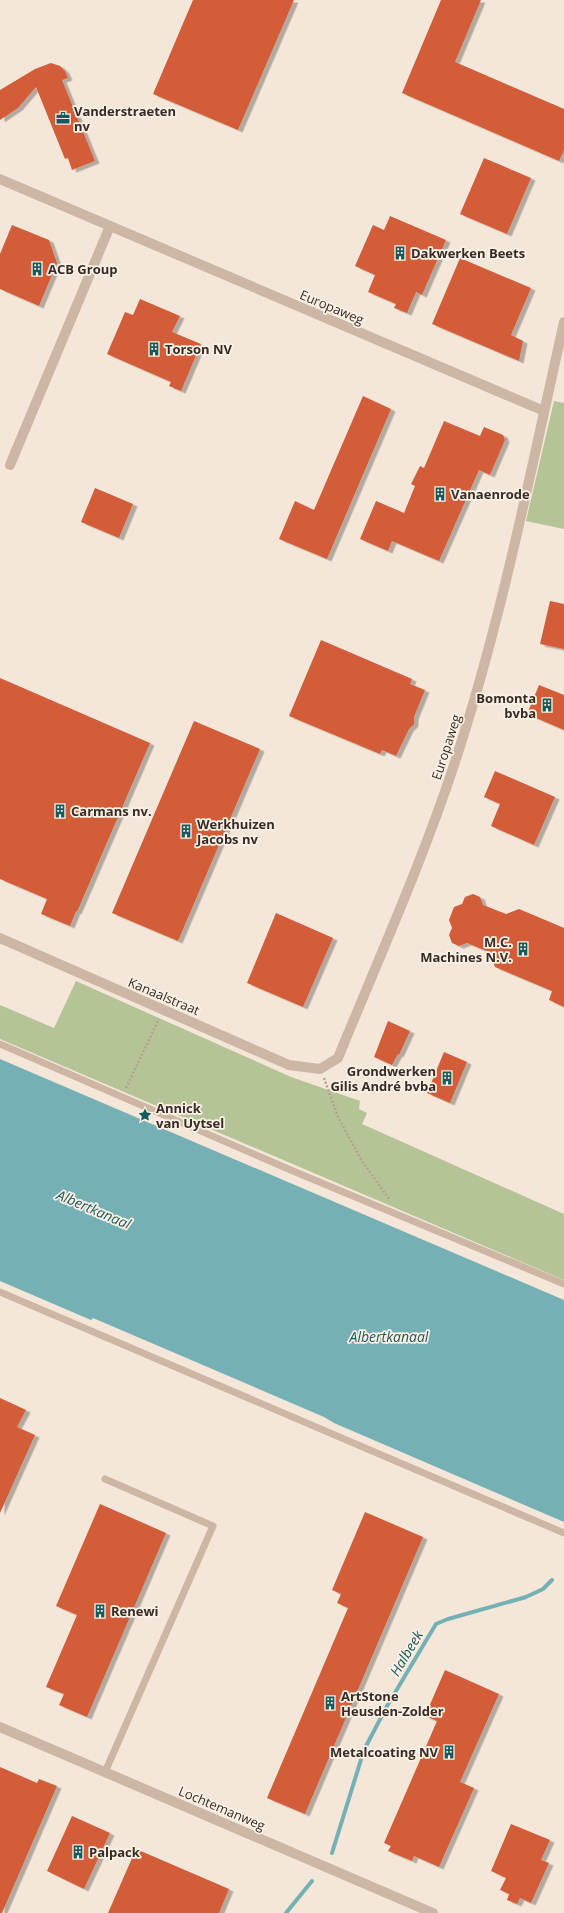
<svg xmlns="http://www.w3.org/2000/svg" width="564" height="1913" viewBox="0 0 564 1913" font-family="'Open Sans',sans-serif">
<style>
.green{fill:#b5c497}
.water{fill:#75b1b4}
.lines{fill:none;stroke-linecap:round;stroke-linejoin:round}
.stream{stroke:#75b1b4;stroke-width:4}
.building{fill:#d25d39;filter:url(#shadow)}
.path{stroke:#b9a08e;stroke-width:2.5;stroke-dasharray:2 2;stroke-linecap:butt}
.lane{stroke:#cdb6a4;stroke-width:7}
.street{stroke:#cdb6a4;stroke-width:10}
.labels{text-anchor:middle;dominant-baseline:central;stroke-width:3.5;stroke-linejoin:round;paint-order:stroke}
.poi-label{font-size:13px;font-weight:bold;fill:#372b26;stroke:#fbf1e5;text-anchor:start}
.street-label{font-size:13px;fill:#372b26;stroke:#fbf1e5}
.water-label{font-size:14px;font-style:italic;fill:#18595d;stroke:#fbf1e5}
</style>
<defs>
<filter id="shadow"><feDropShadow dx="4.5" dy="2.5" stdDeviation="0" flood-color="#0004"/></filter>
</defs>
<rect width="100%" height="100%" fill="#f4e7d9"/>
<g class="green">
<polygon points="554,401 564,403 564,529 526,521"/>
<polygon points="76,981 291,1077 360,1101 359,1109 367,1113 362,1124 564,1214 564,1280 0,1039 0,1005 54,1028"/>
</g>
<polygon class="water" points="0,1059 564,1300 564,1522 334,1423 324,1417 93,1318 91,1320 0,1281"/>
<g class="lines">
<g class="stream">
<polyline points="332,1853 364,1750 387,1706 436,1624 448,1619 526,1597 543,1589 552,1580"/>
<polyline points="286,1913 312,1881"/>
</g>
</g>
<g class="building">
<polygon points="193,0 294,0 238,130 153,94"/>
<polygon points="441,0 481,0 455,62 564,109 564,150 559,161 402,93"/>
<polygon points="51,63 60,66 65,71 68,78 62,80 95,161 72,170 68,158 65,159 36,87 18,108 0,120 0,90 35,69"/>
<polygon points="484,158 531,178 507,234 460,214"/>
<polygon points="390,216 446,240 422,295 416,292 407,313 394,308 396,304 368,292 375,275 355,266 373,225 384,230"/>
<polygon points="12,225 49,240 57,263 39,306 0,289 0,254"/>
<polygon points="460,258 531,288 511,335 523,341 519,361 432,324"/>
<polygon points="140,299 180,316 172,332 201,344 181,391 169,386 171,382 107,354 125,312 133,315"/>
<polygon points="363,396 391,409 327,559 279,539 295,501 314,510"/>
<polygon points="444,421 480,436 484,427 503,435 505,440 490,475 479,470 439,561 392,541 388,551 360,539 376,501 404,513 415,486 411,484 420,466 424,468"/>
<polygon points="95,488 133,504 119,538 81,522"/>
<polygon points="550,601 564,604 564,649 540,644"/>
<polygon points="321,640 412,679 410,684 425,690 414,717 414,724 409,729 396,756 382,750 380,754 289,716"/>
<polygon points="0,678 150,743 77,912 76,911 70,926 41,914 47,899 0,879"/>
<polygon points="539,685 564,695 564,730 527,714"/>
<polygon points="194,721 260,749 178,941 112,913"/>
<polygon points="495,771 555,797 534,845 491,826 500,804 484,797"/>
<polygon points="473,894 480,897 483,905 506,914 519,909 564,928 564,1007 549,1000 552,991 495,967 489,952 467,943 459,946 452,943 449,935 452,928 449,920 454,907 462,904 465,897"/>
<polygon points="276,913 333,938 303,1007 247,983"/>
<polygon points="388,1021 410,1031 399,1055 398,1054 392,1065 374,1057"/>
<polygon points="444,1052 467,1062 450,1103 427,1093"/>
<polygon points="0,1398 26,1410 17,1427 35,1435 0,1513"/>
<polygon points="100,1504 166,1533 87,1717 59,1705 64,1694 46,1687 77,1615 56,1606"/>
<polygon points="365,1512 423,1537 305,1814 267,1798 348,1608 337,1603 341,1594 332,1590"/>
<polygon points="445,1670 499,1694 460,1782 474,1788 439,1867 414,1856 412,1861 388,1851 391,1846 384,1843 437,1721 425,1716"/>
<polygon points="0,1767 37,1783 39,1779 57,1786 2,1913 0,1913"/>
<polygon points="72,1816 110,1833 84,1889 47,1871"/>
<polygon points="511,1824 550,1840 541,1860 549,1863 531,1903 520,1898 517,1904 507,1900 509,1894 500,1890 506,1878 491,1871"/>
<polygon points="136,1849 229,1889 219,1913 108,1913"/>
</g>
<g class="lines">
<g class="path">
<polyline points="324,1078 338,1117 362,1161 389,1199"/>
<polyline points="126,1088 159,1019"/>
</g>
<g class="lane">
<polyline points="0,1044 293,1171 564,1284"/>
<polyline points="0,1292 564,1533"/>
<polyline points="105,1479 213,1526 105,1772"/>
</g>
<g class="street">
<polyline points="0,179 544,411"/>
<polyline points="10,465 110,226"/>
<path d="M0 938 289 1065 320 1069 338 1058C378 960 422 863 455 762 502 619 531 469 564 322"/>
<polyline points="0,1727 433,1913"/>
</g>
</g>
<defs>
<g id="office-bare" transform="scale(1.08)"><path d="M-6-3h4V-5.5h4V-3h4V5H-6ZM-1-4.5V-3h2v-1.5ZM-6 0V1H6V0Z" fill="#18595d" stroke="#fbf1e5" stroke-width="2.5" paint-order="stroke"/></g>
<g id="building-bare" transform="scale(1.08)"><path d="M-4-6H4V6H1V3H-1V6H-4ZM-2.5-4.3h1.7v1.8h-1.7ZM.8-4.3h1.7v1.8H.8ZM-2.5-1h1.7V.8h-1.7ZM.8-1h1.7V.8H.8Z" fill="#18595d" stroke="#fbf1e5" stroke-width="2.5" paint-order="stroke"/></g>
<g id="sight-bare" transform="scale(1.08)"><path d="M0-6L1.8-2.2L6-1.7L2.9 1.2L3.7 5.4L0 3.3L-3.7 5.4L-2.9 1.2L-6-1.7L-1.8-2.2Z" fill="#18595d" stroke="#fbf1e5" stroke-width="2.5" paint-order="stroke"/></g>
</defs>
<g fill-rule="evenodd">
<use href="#office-bare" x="63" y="118"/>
<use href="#building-bare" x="400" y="253"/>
<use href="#building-bare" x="37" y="269"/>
<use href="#building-bare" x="154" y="349"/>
<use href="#building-bare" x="440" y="494"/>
<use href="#building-bare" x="547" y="705"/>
<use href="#building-bare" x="60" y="811"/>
<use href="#building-bare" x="186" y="831"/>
<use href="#building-bare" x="523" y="949"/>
<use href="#building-bare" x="447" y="1078"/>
<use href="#sight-bare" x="145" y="1115"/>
<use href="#building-bare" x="100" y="1611"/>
<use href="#building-bare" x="330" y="1703"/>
<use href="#building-bare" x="449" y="1752"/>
<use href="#building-bare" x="78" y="1852"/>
</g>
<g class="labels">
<g class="poi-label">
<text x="74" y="111">Vanderstraeten<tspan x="74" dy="15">nv</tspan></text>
<text x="411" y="253">Dakwerken Beets</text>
<text x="48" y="269">ACB Group</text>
<text x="165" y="349">Torson NV</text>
<text x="451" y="494">Vanaenrode</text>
<text x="536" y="698" text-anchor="end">Bomonta<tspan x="536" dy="15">bvba</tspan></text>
<text x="71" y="811">Carmans nv.</text>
<text x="197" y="824">Werkhuizen<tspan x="197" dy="15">Jacobs nv</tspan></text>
<text x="512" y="942" text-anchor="end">M.C.<tspan x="512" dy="15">Machines N.V.</tspan></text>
<text x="436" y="1071" text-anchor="end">Grondwerken<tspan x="436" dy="15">Gilis André bvba</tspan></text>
<text x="156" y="1108">Annick<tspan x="156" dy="15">van Uytsel</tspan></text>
<text x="111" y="1611">Renewi</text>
<text x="341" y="1696">ArtStone<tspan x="341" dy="15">Heusden-Zolder</tspan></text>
<text x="438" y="1752" text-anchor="end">Metalcoating NV</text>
<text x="89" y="1852">Palpack</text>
</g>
<g class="street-label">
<text transform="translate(332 307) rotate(23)">Europaweg</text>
<text transform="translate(446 747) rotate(-72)">Europaweg</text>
<text transform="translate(164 996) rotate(23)">Kanaalstraat</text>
<text transform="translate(222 1808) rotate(23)">Lochtemanweg</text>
</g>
<g class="water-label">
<text transform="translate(94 1209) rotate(23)">Albertkanaal</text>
<text x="389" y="1336">Albertkanaal</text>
<text transform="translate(406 1653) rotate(-59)">Halbeek</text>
</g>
</g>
</svg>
